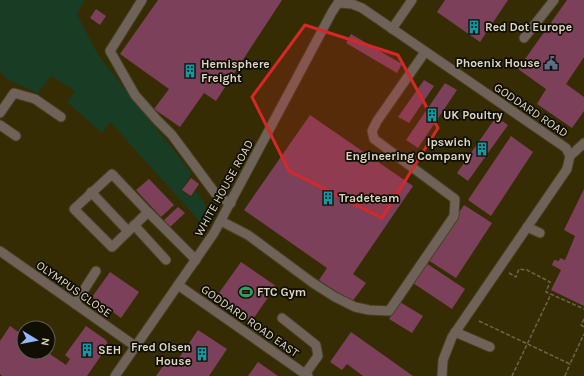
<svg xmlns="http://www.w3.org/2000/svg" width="584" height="376" viewBox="0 0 584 376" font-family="Karla,sans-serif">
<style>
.built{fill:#362c03;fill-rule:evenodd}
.green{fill:#183c24}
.building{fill:#7d405a}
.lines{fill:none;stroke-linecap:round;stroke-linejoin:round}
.minor-casing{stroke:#484024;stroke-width:11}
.path{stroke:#6c654b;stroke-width:1.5;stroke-dasharray:4 2;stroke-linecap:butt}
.minor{stroke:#6f6259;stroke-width:9}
.marked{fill:#d62828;fill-opacity:0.2;stroke:#d62828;stroke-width:3;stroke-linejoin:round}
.labels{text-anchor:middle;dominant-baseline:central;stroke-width:3.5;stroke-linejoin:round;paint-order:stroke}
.poi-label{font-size:12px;font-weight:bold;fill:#dbd6c5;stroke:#110e03;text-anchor:start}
.street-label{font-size:12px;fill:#dbd6c5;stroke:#110e03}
</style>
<rect width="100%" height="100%" fill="#2c2405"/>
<path class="built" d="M0 0H584V376H0ZM24 328H48V352H24Z"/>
<polygon class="green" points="0,0 85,0 77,14 98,55 191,172 189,178 182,191 191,197 196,191 205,204 208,217 204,226 110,122 102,133 67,102 75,91 51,76 38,93 6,79 0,71"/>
<g class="building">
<polygon points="158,0 282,0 216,101 204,93 180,127 154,109 169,89 120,54"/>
<polygon points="445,0 508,0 480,42 437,12"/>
<polygon points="567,0 584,0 584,57 566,84 584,97 584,111 572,128 537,104 546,89 518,69"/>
<polygon points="96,9 106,16 100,25 90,18"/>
<polygon points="351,34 402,64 397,73 346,43"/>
<polygon points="424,80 434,86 409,123 398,117"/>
<polygon points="445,83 457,90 418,148 406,140"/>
<polygon points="310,115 413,186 353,274 366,283 352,302 319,280 327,268 244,210"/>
<polygon points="496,117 508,125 468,181 457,173"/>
<polygon points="511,136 533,152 491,216 468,200"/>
<polygon points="191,178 199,184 191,196 182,190"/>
<polygon points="149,179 174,205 161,217 136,190"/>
<polygon points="584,189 584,306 551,290 561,270 552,265 554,260 559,261 560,258 565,260 566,258 575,236 564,230"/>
<polygon points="464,205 492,223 456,278 428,260"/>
<polygon points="178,207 185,213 170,227 164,220"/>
<polygon points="241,262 276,286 251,322 216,297"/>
<polygon points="426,263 465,289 452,309 413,283"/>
<polygon points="110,272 139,292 121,318 92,297"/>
<polygon points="400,302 423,316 412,333 389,319"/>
<polygon points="10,326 24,336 24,352 47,352 66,365 70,359 65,355 86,326 106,340 107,342 107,347 87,376 2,376 0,374 0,341"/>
<polygon points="198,330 227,349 209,376 156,376 168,359 175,364"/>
<polygon points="351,332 413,376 363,376 347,364 342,370 330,362"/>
<polygon points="258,362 278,376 248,376"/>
</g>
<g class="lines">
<g class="minor-casing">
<g id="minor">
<polyline points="142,0 110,51 135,95 157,120 172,135 218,197 231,203"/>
<polyline points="338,3 352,4 362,8 566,148 570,156 567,169 452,337 443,360 442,376"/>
<polyline points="392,29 412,0"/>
<polyline points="524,38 554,0"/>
<polyline points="0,113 14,93 35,99 61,117"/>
<polyline points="0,125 16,136"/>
<polyline points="570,156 584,143"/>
<polyline points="91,192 128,231"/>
<polyline points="148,212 112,174 74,209 112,247 148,212 196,260"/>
<polyline points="221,221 248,235 313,283 335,297 355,307 369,310 389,311 454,216 455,199 374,139 372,131 377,121 425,52"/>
<polyline points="134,225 166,260"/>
<polyline points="527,227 540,233"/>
<polyline points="0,251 135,346"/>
<polyline points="178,285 308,376"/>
<polyline points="75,304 96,271"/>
<polyline points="282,318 316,345 318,356 305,374"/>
<polyline points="455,332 490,347"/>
<polyline points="115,376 214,233 332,12 338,3"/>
</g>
</g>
<g class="path">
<polyline points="509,273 516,277 519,269 527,270 550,282 546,292 584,309"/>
<polyline points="584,319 581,325 584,327"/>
<polyline points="479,321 570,364 584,334"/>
<polyline points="512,376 551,294"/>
<polyline points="565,376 570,364"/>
</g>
<use href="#minor" class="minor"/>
</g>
<path class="marked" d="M305 25 398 55 438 128 382 218 289 171 252 97Z"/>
<defs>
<g id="building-bare" transform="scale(1.08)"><path d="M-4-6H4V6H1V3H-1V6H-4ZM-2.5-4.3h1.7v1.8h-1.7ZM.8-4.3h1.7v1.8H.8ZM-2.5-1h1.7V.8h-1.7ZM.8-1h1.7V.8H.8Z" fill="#0f9aa8" stroke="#110e03" stroke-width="2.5" paint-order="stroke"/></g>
<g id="civic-bare" transform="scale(1.08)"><path d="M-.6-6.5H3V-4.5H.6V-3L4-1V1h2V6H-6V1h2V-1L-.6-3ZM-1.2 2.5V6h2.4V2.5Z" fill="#5c6f8a" stroke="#110e03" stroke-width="2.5" paint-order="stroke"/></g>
<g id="stadium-bare" transform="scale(1.08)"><path d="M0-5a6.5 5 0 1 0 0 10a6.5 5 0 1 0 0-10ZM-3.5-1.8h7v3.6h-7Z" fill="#2e9e5b" stroke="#110e03" stroke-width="2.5" paint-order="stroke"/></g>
</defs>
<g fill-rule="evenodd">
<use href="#building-bare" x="474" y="27"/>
<use href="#civic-bare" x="551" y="63"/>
<use href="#building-bare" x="190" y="71"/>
<use href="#building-bare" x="432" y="115"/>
<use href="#building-bare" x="482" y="149"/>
<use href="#building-bare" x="328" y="198"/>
<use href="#stadium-bare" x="246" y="292"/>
<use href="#building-bare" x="87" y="350"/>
<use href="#building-bare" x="202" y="354"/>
</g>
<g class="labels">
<g class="poi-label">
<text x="485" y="27">Red Dot Europe</text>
<text x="540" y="63" text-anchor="end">Phoenix House</text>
<text x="201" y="64">Hemisphere<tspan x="201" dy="14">Freight</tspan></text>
<text x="443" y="115">UK Poultry</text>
<text x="471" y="142" text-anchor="end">Ipswich<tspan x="471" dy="14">Engineering Company</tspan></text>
<text x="339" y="198">Tradeteam</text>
<text x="257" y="292">FTC Gym</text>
<text x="191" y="347" text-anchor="end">Fred Olsen<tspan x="191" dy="14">House</tspan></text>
<text x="98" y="350">SEH</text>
</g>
<g class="street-label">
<text transform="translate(531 110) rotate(34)">GODDARD ROAD</text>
<text transform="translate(224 188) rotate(-61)">WHITE HOUSE ROAD</text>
<text transform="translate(74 289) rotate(35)">OLYMPUS CLOSE</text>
<text transform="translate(250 321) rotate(35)">GODDARD ROAD EAST</text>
</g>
</g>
<g transform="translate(36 340) rotate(100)"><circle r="19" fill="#110e03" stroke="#625e51"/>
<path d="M0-3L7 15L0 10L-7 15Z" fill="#94b7fd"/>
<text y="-6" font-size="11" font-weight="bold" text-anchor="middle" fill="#dbd6c5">N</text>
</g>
</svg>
